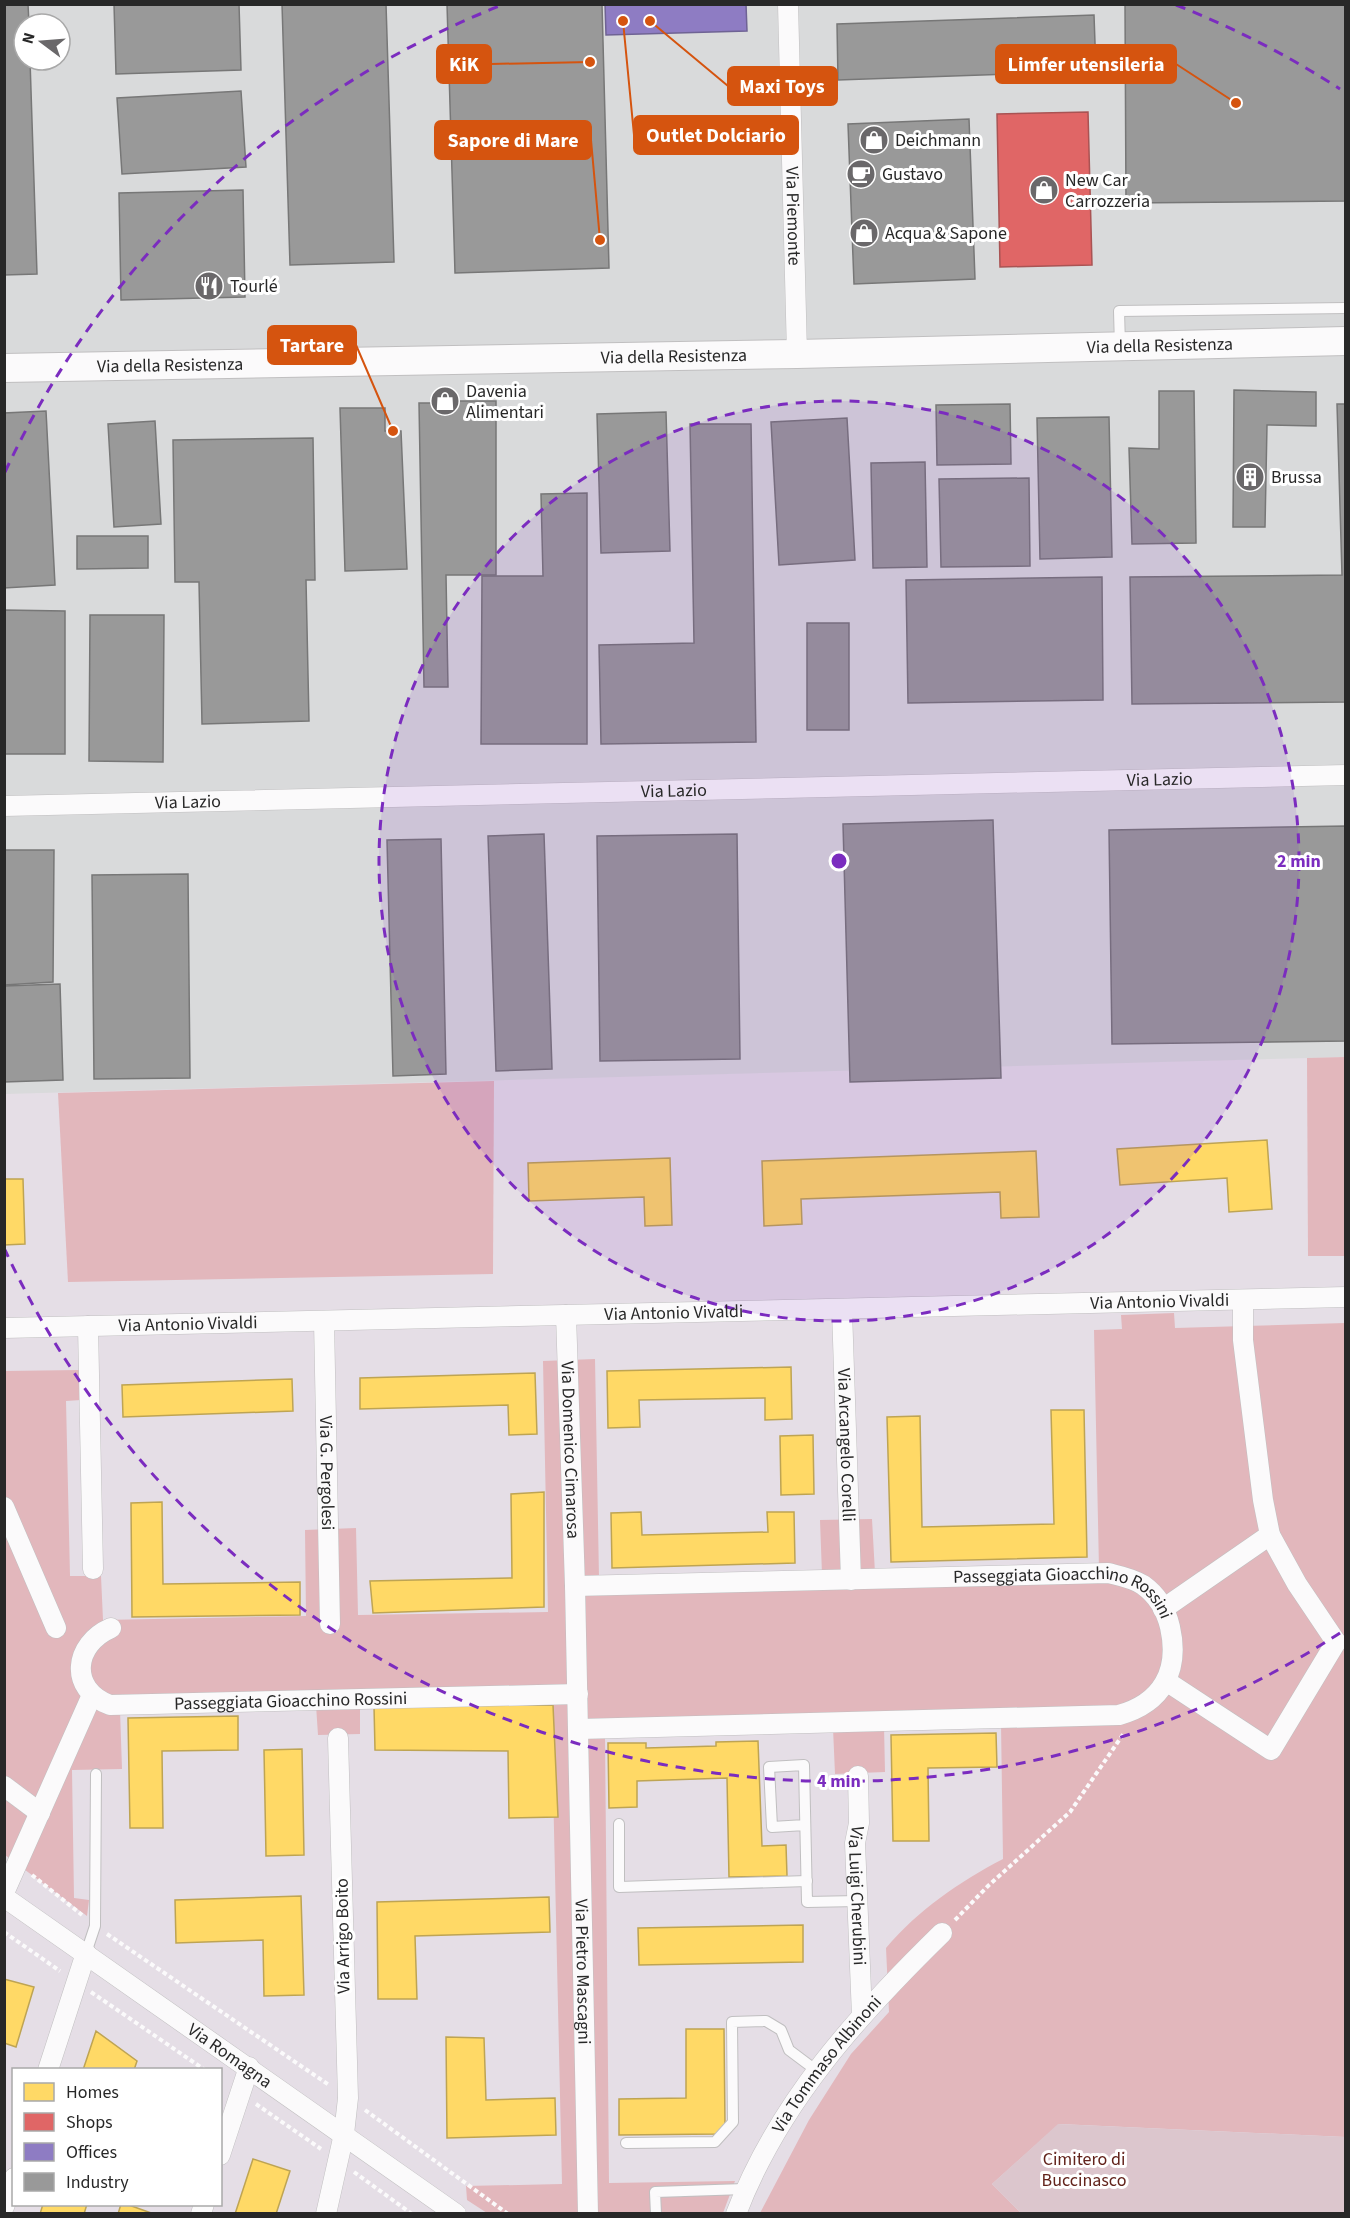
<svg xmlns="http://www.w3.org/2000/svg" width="1350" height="2218" viewBox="0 0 1350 2218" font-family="'Source Sans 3',sans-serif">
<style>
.industrial{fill:#d9dadb;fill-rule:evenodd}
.green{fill:#e2b7bc}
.cemetery{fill:#dcc6cd}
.homes{fill:#ffd966;stroke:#bea453;stroke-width:1.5}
.shops{fill:#e06666;stroke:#a95353;stroke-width:1.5}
.offices{fill:#8e7cc3;stroke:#6f6394;stroke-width:1.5}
.industry{fill:#999;stroke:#777;stroke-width:1.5}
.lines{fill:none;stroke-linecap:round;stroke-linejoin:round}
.lane-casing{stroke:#c0bfc0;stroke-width:12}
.street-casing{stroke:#c0bfc0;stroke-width:21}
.secondary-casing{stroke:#c0bfc0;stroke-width:30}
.path{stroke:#fbfafb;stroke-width:4;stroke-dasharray:4.5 3;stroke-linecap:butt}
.lane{stroke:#fbfafb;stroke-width:10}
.street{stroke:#fbfafb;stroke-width:20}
.secondary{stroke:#fbfafb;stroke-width:28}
.ring{fill:none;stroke:#7b2cbf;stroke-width:3;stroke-dasharray:10 8}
.labels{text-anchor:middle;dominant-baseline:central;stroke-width:6;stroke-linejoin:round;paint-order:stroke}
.poi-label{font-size:18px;fill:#282828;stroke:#fff;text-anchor:start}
.street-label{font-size:18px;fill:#282828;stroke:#fff}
.park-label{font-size:18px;fill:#62231b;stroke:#fff}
.centre{fill:#7b2cbf;stroke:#fff;stroke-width:3}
.ring-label{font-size:18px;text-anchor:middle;font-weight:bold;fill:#7b2cbf;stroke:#fff;stroke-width:6;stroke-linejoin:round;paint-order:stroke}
.leader{fill:none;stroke:#d5540f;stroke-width:2}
.callout-dot{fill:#d5540f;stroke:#fff;stroke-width:2}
.callout{fill:#d5540f;stroke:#d5540f;stroke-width:2}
.callout-label{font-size:20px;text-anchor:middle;font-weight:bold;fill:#fff}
</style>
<rect width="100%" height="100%" fill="#e5dee6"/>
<path class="industrial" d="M4 5H1345V1057L5 1094ZM24 24H60V60H24Z"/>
<g class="green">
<polygon points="1345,1057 1345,1256 1308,1256 1307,1058"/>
<polygon points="494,1081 493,1274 68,1282 58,1093"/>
<path d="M1174 1313 1175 1328 1345 1323V2137L1059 2124 992 2184 1021 2213H760L809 2120 851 2054 889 2012 886 1948C918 1910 959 1882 1003 1859L1001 1724 884 1726 885 1772 835 1774 833 1728 605 1734 609 2183 735 2181 723 2213H487L467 2200 466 2186 562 2184 551 1697 360 1703V1734L318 1735 316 1705 120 1710 122 1769 72 1770 74 1898 89 1900 87 1916 5 1855 4 1371 80 1370 81 1400 66 1401 70 1576H101L103 1620 306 1616 305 1530 356 1528 358 1615 548 1612 543 1361 595 1359 599 1578 822 1574 820 1520 872 1519 875 1573 1099 1569 1094 1330 1122 1329 1121 1315Z"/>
</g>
<polygon class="cemetery" points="1058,2124 1345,2137 1345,2213 1021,2213 992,2184"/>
<g class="homes">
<polygon points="1267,1140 1272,1209 1229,1212 1227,1178 1120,1185 1117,1149"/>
<polygon points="1036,1151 1039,1217 1001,1218 1000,1192 801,1199 802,1224 764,1226 762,1161"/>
<polygon points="670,1158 672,1225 645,1226 644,1197 529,1201 528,1163"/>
<polygon points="4,1179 23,1179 25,1244 4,1245"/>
<polygon points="791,1367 792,1419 765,1420 765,1398 639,1400 640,1427 608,1428 607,1371"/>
<polygon points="535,1373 537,1434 509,1435 508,1405 360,1409 360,1378"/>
<polygon points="292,1379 293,1411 123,1417 122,1385"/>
<polygon points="1051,1410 1084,1410 1087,1557 891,1562 887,1417 920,1416 922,1527 1054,1524"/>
<polygon points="813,1435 814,1494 781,1495 780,1436"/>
<polygon points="544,1492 544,1607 373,1613 370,1581 512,1578 511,1494"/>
<polygon points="162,1502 163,1584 300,1582 300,1615 132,1617 131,1503"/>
<polygon points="641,1512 642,1535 768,1532 767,1512 794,1512 795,1563 612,1568 611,1513"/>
<polygon points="553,1705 558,1817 509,1818 508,1751 375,1750 374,1706"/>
<polygon points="238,1716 238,1750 162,1751 163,1828 130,1828 128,1718"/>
<polygon points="996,1733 997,1767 928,1768 929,1841 893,1841 891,1735"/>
<polygon points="758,1741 762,1846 786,1845 787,1876 729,1877 727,1778 637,1781 637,1807 609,1808 608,1743 646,1743 646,1748 716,1746 716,1742"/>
<polygon points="302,1749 304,1855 266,1856 264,1750"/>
<polygon points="301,1896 304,1995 264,1996 263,1940 176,1943 175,1900"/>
<polygon points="549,1897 550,1932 415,1936 417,1999 378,1999 377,1902"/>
<polygon points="803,1925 803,1962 639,1965 638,1928"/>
<polygon points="4,1979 34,1987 16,2047 4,2043"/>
<polygon points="686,2029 724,2029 725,2126 718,2134 619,2135 619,2099 686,2098"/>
<polygon points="96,2031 137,2061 134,2070 83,2070"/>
<polygon points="446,2037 484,2038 486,2100 555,2098 556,2135 447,2138"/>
<polygon points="253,2159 290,2171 276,2214 235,2214"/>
<polygon points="43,2204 87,2204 84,2214 40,2214"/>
<polygon points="121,2204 126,2204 154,2214 118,2214"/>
</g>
<polygon class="shops" points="1088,112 1092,265 1000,267 997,114"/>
<polygon class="offices" points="605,4 746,4 747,31 606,35"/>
<g class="industry">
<polygon points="4,4 28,4 29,24 24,24 24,60 30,60 37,274 4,275"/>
<polygon points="114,4 239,4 241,70 116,74"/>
<polygon points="282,4 386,4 394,262 290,265"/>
<polygon points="447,4 602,4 609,268 455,273"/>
<polygon points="1125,4 1346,4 1346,201 1126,203"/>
<polygon points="1094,15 1096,71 838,80 837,24"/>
<polygon points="241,91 246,167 122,174 117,98"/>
<polygon points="969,119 975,279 854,284 848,124"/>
<polygon points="243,190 245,297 121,300 119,193"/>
<polygon points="1234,390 1316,392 1316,426 1267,425 1265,527 1233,527"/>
<polygon points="1159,391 1194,391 1196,543 1132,544 1129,448 1159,449"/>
<polygon points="440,401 496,401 496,575 446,575 448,687 424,687 419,403 440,403"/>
<polygon points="1010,404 1011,464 937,465 936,405"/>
<polygon points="1337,404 1346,404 1346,702 1132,704 1130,577 1342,575"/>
<polygon points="340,408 385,408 385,431 401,431 407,569 345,571"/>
<polygon points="46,411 55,585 4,588 4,413"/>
<polygon points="666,412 670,551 601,553 597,414"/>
<polygon points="1109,417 1112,557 1040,559 1037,418"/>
<polygon points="847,418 855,560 779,565 771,422"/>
<polygon points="155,421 161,524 114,527 108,424"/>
<polygon points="690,424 751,424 756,742 601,744 599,645 694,643"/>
<polygon points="313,438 315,580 306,580 309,721 202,724 199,582 175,582 173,440"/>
<polygon points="925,462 927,567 873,568 871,463"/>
<polygon points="1029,478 1030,566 941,567 939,479"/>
<polygon points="587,493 587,744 481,744 482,576 543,576 541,494"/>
<polygon points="77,536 148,536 148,568 77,569"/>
<polygon points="1102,577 1103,700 908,703 906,580"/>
<polygon points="4,610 65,611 65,754 4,754"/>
<polygon points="90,615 164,615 163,762 89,761"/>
<rect x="807" y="623" width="42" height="107"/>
<polygon points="993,820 1001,1078 850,1082 843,824"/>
<polygon points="1346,826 1346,1041 1112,1044 1109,830"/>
<polygon points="544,834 552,1069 496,1071 488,836"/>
<polygon points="737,834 740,1059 600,1061 597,836"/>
<polygon points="441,839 446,1074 393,1076 387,840"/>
<polygon points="4,850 54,850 53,982 4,985"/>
<polygon points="188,874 190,1078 94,1079 92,875"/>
<polygon points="60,984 63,1080 4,1082 4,986"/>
</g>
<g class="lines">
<g class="lane-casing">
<g id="lane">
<polyline points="1120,346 1119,311 1346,308"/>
<polyline points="619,1824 619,1887 807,1881"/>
<polyline points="805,1825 772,1827 769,1767 804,1765 807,1902 858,1901"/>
<polyline points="86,1953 95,1926 96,1774"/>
<polyline points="626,2143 715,2142 733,2122 732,2022 766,2021 781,2030 789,2050 817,2071"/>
<polyline points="656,2214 655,2192 745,2189"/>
</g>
</g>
<g class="street-casing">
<g id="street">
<path id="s1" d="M788 4 797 354"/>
<path id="s2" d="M4 806 1346 775"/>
<polyline points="1243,1300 1243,1340 1263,1500 1270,1535 1297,1584 1336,1642"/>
<path id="s3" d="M842 1310 851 1580"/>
<path id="s4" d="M566 1315 575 1586 588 2214"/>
<path id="s5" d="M324 1321 330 1624"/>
<polyline points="88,1326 93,1569"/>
<path id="s6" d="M4 1328 1346 1297"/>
<polyline points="4,1507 56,1628"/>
<path id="s7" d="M575 1586 1108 1573C1120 1576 1132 1578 1143 1585 1157 1595 1166 1610 1170 1627 1180 1671 1162 1703 1119 1715L579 1729"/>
<polyline points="1163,1609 1270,1535"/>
<path id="s8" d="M111 1628C74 1644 68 1689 110 1705L578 1694"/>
<polyline points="1166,1681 1271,1750 1336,1642"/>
<path id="s9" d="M858 1776 859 1823 855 1843 862 2016"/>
<polyline points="4,1786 40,1813"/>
<polyline points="4,1893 92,1695"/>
<path id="s10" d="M4 1897 456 2214"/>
<polyline points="48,2070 86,1953"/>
<polyline points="220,2155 249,2067"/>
<polyline points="4,2207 14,2178"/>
<polyline points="201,2214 204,2204"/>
<polyline points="326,2214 344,2134 348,2098 338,1738"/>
<path id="s11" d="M736 2214C778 2103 859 2014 942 1933"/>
</g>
</g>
<g class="secondary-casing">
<g id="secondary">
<path id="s12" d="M4 368 797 354 1346 341"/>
</g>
</g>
<g class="path">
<polyline points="32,1875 82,1915"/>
<polyline points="955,1920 988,1886 1070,1812 1124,1733"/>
<polyline points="4,1932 60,1971"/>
<polyline points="107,1934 329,2085"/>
<polyline points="91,1992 205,2070"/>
<polyline points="256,2104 321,2149"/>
<polyline points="365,2110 508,2214"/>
<polyline points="354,2172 412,2214"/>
</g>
<use href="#lane" class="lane"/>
<use href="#street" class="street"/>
<use href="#secondary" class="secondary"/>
</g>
<circle cx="839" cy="861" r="460" fill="#7b2cbf" fill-opacity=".12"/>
<g class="ring">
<circle cx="839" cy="861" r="460"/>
<path d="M1340 1633A920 920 0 0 1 5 1250M5 472A920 920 0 0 1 502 5M1176 5A920 920 0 0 1 1340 89"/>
</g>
<defs>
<g id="shop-disc" transform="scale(1.5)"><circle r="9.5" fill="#6a686a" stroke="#fff"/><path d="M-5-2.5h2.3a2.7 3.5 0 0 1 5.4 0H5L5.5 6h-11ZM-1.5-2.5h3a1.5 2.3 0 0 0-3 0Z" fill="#fff"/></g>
<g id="cafe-disc" transform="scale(1.5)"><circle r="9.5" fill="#6a686a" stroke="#fff"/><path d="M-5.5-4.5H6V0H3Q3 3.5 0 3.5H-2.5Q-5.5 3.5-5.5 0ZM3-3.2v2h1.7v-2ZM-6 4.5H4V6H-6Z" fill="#fff"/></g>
<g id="restaurant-disc" transform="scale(1.5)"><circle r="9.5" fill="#6a686a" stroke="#fff"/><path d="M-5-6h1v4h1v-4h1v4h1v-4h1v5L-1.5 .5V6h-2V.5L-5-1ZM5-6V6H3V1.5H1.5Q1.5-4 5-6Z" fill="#fff"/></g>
<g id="building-disc" transform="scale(1.5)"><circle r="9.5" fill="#6a686a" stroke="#fff"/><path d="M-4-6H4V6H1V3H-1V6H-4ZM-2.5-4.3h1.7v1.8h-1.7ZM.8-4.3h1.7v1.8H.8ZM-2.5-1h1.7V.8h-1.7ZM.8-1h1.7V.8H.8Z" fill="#fff"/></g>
</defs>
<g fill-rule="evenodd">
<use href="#shop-disc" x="874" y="140"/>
<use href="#cafe-disc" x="861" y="174"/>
<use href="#shop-disc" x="1044" y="190"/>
<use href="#shop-disc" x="864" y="233"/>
<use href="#restaurant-disc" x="209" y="286"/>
<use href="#shop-disc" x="445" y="401"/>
<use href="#building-disc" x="1250" y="477"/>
</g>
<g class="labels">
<g class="poi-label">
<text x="895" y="140">Deichmann</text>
<text x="882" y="174">Gustavo</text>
<text x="1065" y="180">New Car<tspan x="1065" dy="21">Carrozzeria</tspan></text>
<text x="885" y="233">Acqua &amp; Sapone</text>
<text x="230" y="286">Tourlé</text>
<text x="466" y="391">Davenia<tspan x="466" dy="21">Alimentari</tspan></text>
<text x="1271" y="477">Brussa</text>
</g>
<g class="street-label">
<text stroke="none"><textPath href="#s1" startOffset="212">Via Piemonte</textPath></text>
<text stroke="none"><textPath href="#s12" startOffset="1156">Via della Resistenza</textPath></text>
<text stroke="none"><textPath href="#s12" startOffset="670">Via della Resistenza</textPath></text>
<text stroke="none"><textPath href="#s12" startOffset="166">Via della Resistenza</textPath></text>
<text stroke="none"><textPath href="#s2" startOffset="1156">Via Lazio</textPath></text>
<text stroke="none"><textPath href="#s2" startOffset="670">Via Lazio</textPath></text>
<text stroke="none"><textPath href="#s2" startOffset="184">Via Lazio</textPath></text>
<text stroke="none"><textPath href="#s6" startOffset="1156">Via Antonio Vivaldi</textPath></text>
<text stroke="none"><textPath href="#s6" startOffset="670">Via Antonio Vivaldi</textPath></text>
<text stroke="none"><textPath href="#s6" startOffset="184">Via Antonio Vivaldi</textPath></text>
<text stroke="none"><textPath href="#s3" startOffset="135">Via Arcangelo Corelli</textPath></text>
<text stroke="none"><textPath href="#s4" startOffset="135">Via Domenico Cimarosa</textPath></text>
<text stroke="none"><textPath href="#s5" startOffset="152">Via G. Pergolesi</textPath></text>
<text stroke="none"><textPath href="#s7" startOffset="495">Passeggiata Gioacchino Rossini</textPath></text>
<text stroke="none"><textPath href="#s8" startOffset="284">Passeggiata Gioacchino Rossini</textPath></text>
<text stroke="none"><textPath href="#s9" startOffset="120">Via Luigi Cherubini</textPath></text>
<text transform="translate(343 1936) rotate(-91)">Via Arrigo Boito</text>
<text stroke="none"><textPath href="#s4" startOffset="657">Via Pietro Mascagni</textPath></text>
<text stroke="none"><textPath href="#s10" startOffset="276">Via Romagna</textPath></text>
<text stroke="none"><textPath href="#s11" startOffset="176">Via Tommaso Albinoni</textPath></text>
</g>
<g class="park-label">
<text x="1084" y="2159">Cimitero di<tspan x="1084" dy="21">Buccinasco</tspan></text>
</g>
</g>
<circle cx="839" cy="861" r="9" class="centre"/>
<g class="ring-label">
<text x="1299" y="867">2 min</text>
<text x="839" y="1787">4 min</text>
</g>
<path class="leader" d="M590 62L491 64M1236 103L1176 64M650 21L728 86M623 21L634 135M600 240L591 140M393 431L356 345"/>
<g class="callout-dot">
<circle cx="590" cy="62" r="6"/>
<circle cx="1236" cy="103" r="6"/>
<circle cx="650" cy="21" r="6"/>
<circle cx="623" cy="21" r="6"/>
<circle cx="600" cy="240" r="6"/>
<circle cx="393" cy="431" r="6"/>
</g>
<g class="callout">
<rect x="437" y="45" width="54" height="38" rx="6"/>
<rect x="996" y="45" width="180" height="38" rx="6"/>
<rect x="728" y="67" width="109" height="38" rx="6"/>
<rect x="634" y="116" width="164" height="38" rx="6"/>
<rect x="435" y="121" width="156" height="38" rx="6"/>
<rect x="268" y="326" width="88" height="38" rx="6"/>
</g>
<g class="callout-label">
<text x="464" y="71">KiK</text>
<text x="1086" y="71">Limfer utensileria</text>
<text x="782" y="93">Maxi Toys</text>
<text x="716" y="142">Outlet Dolciario</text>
<text x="513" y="147">Sapore di Mare</text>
<text x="312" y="352">Tartare</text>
</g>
<rect width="1350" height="2218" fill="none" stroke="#282828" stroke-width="12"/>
<rect x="12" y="2068" width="210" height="138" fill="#ffffff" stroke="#a9a9a9" stroke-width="1.5"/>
<rect x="24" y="2083" width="30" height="18" fill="#ffd966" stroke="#a9a9a9" stroke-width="1.5"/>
<text x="66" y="2098" font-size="18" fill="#282828">Homes</text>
<rect x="24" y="2113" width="30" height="18" fill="#e06666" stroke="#a9a9a9" stroke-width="1.5"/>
<text x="66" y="2128" font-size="18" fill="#282828">Shops</text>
<rect x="24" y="2143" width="30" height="18" fill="#8e7cc3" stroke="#a9a9a9" stroke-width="1.5"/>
<text x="66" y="2158" font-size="18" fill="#282828">Offices</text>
<rect x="24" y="2173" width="30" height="18" fill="#999999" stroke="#a9a9a9" stroke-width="1.5"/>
<text x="66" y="2188" font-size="18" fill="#282828">Industry</text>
<g transform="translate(42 42) rotate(286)"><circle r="28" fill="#ffffff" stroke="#a9a9a9" stroke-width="1.5"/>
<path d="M0-4.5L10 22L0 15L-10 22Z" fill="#6a686a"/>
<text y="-9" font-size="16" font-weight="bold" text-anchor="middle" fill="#282828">N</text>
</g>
</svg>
